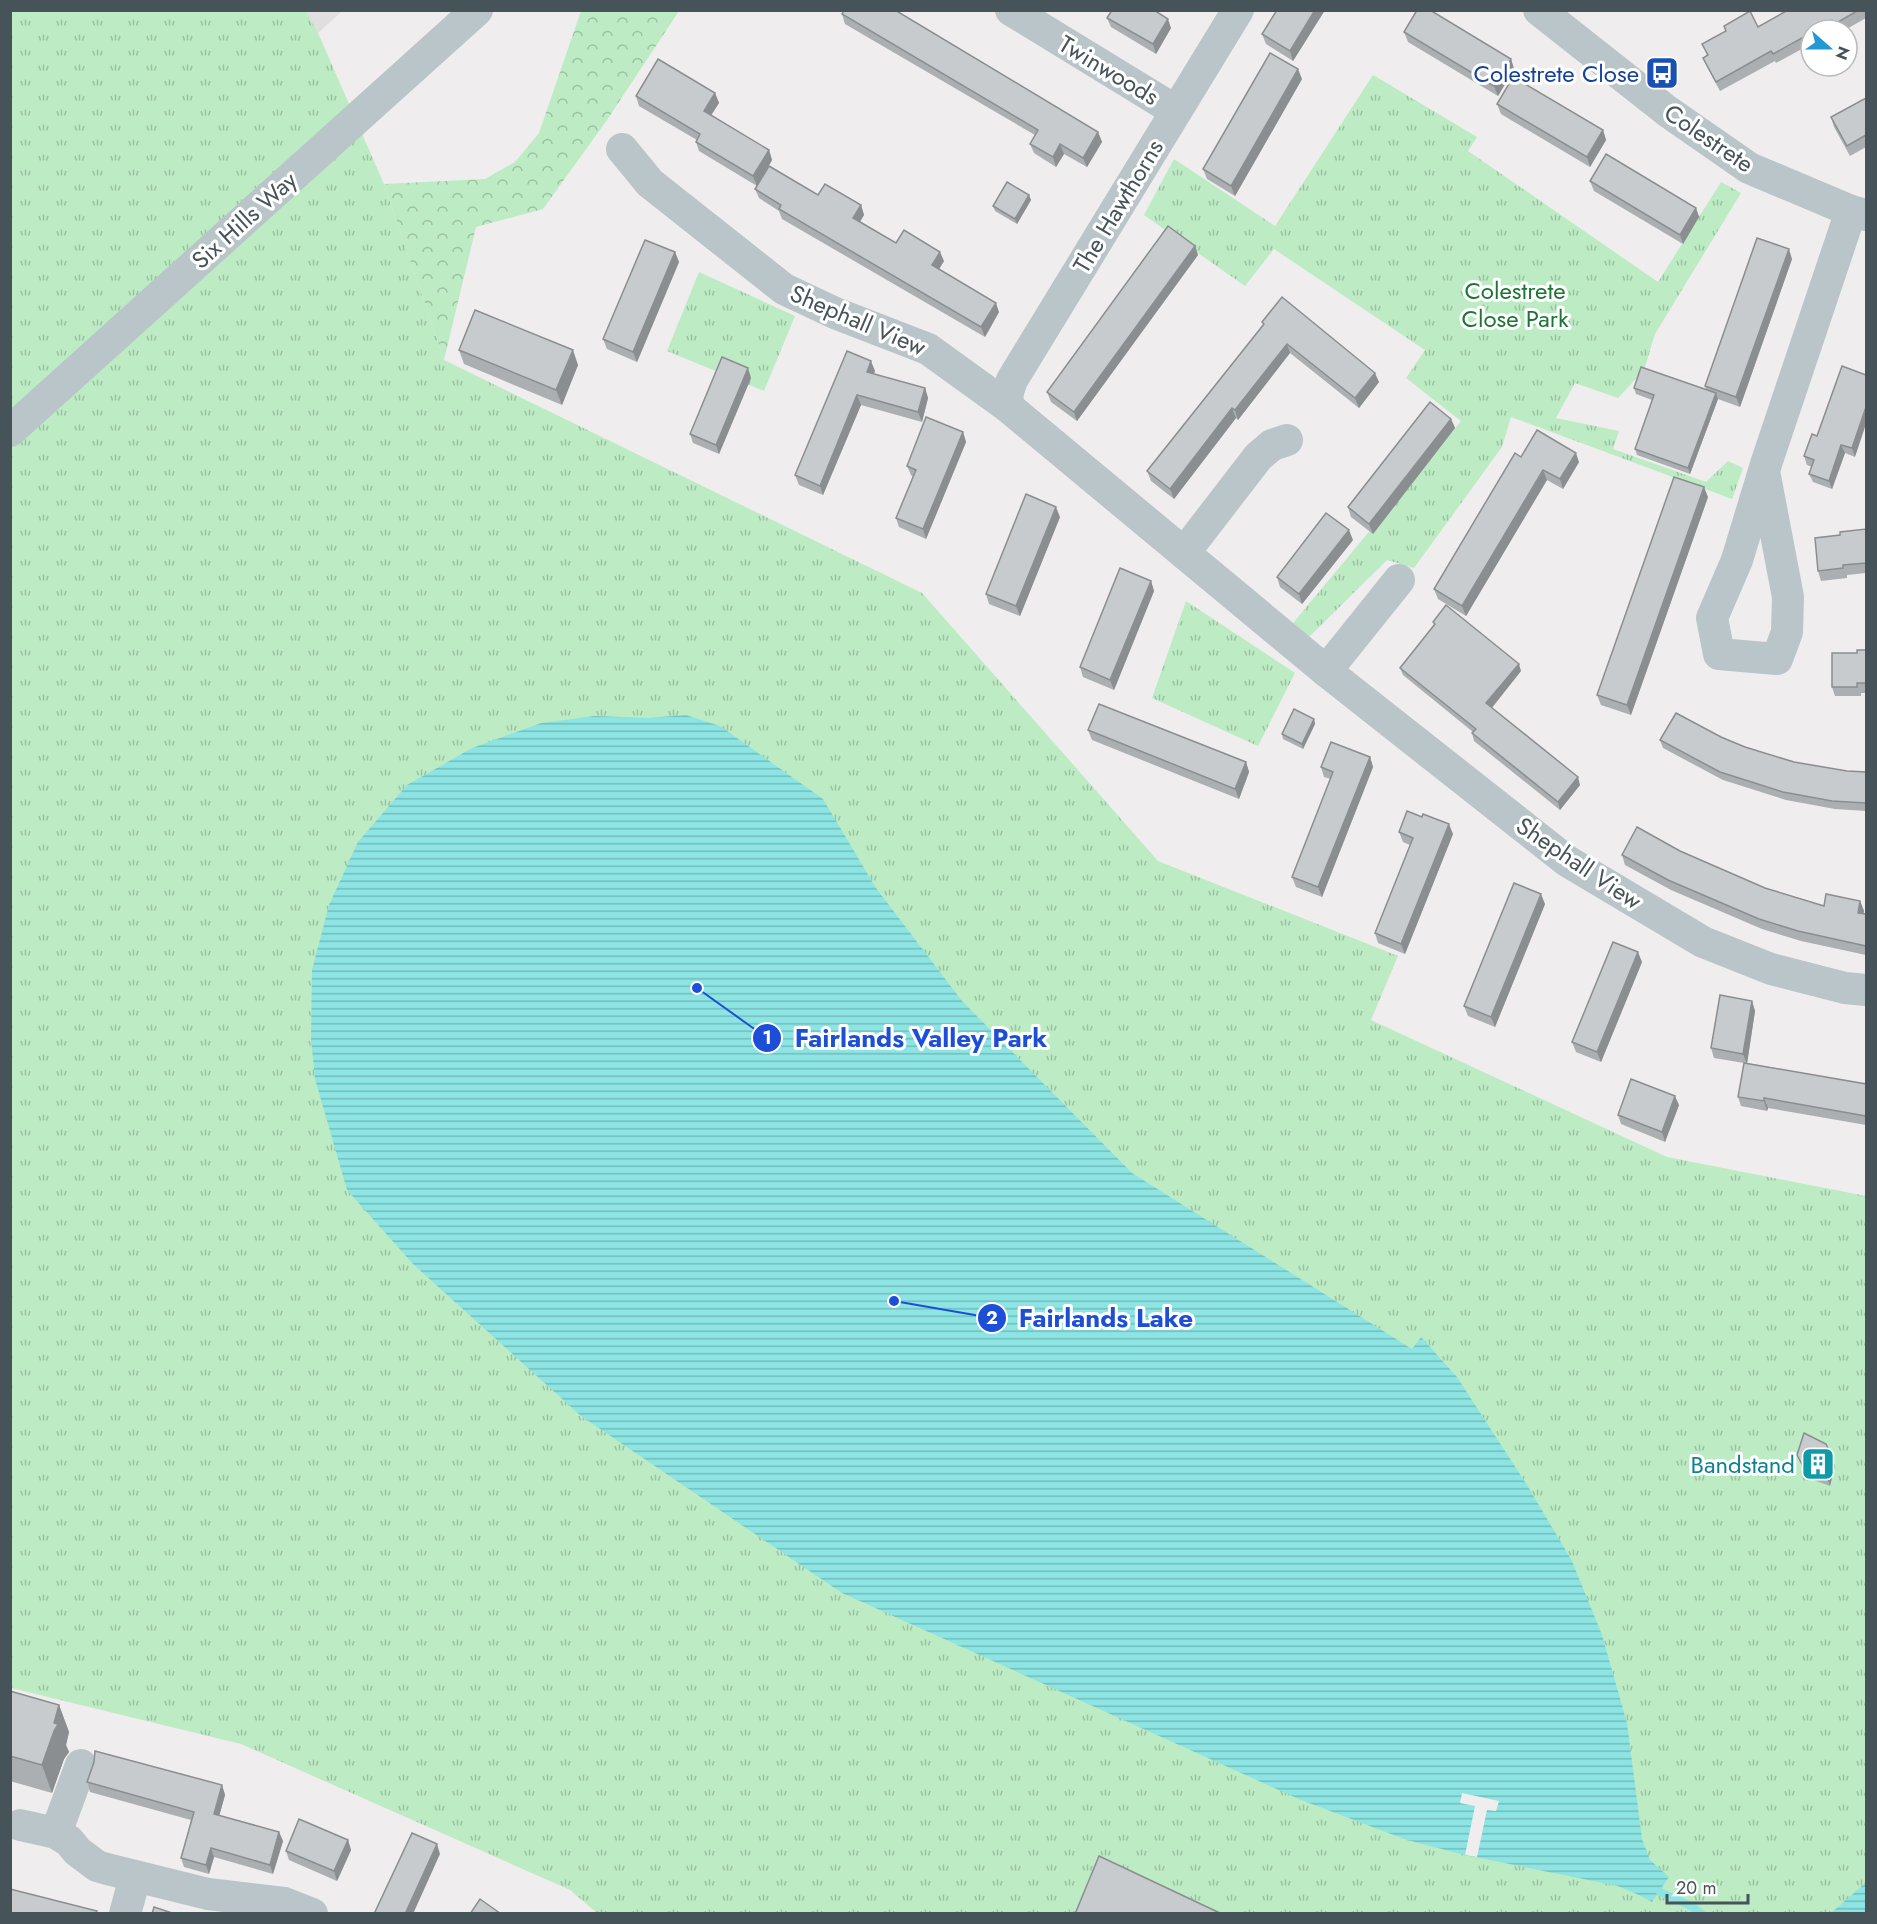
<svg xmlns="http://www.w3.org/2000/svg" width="1877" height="1924" viewBox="0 0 1877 1924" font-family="Jost,sans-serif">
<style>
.education{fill:#e0dede}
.forest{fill:url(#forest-crowns)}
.park{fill:url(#park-tufts)}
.water{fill:url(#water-rules)}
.pier{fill:#efeded}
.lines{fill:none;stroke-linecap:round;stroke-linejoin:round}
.stream{stroke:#8ce5e3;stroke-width:8}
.minor{stroke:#b9c5c9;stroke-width:32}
.wall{fill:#abafb1}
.shaded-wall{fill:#8b8e90}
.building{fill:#c7cbce;stroke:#8b8e90;stroke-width:1.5}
.labels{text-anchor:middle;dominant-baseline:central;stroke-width:6;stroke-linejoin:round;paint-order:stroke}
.street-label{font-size:24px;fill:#465459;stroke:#fff}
.transit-label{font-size:24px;fill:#164399;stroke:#fff;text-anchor:end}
.park-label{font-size:24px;fill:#1c7534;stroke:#fff}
.culture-label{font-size:24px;fill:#0d838f;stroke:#fff;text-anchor:end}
.leader{fill:none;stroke:#1d4ed8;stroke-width:2}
.callout-dot{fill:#1d4ed8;stroke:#fff;stroke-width:2}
.mark-label{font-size:18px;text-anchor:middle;font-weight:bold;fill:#fff}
.callout-label{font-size:26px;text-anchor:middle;font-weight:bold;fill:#1d4ed8;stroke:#fff;stroke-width:6;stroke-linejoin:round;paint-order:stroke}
</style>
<defs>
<pattern id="forest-crowns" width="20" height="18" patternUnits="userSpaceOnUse" patternTransform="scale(1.5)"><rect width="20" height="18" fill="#bdebc4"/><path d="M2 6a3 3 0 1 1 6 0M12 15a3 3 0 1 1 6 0" fill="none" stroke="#9bc1a2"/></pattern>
<pattern id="park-tufts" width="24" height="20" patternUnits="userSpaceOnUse" patternTransform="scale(1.5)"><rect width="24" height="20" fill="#bdebc4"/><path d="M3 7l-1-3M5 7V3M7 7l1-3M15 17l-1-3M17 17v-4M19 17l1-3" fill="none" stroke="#9bc1a2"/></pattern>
<pattern id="water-rules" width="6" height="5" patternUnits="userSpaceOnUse" patternTransform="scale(1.5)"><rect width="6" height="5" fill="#8ce5e3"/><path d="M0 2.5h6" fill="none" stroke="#74bcbb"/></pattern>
</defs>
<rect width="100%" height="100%" fill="#efeded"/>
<polygon class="education" points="306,11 342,11 318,33"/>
<polygon class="forest" points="581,11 679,11 607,120 543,209 476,227 444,360 384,184 485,179 515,162 539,133"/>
<g class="park">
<polygon points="11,11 306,11 318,33 384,184 444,360 922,593 1158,861 1398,956 1371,1020 1667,1157 1866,1196 1866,1913 597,1913 570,1890 241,1744 11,1688"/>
<polygon points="1373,75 1477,137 1468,151 1658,282 1721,182 1741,193 1655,334 1644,370 1618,398 1575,383 1556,418 1619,431 1613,449 1706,482 1728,461 1743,468 1732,499 1511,417 1502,447 1414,568 1387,560 1307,639 1289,628 1461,421 1406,378 1425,350 1274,249 1245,286 1144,215 1174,159 1275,226"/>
<polygon points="699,272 795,316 764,391 667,351"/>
<polygon points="1186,601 1295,673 1258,746 1152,698"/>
</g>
<g class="water">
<polygon points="686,715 720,726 823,799 876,888 962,1001 1132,1173 1412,1349 1421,1337 1457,1377 1527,1485 1572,1561 1602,1635 1627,1723 1642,1839 1650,1860 1669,1877 1652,1902 1639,1895 1618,1886 1465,1855 1407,1840 1301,1800 842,1593 581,1416 413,1264 347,1190 315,1079 311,1039 312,970 329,905 358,842 407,785 472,748 541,723 595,716 648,718"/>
<polygon points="1866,1884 1866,1913 1831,1913 1863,1885"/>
</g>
<polygon class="pier" points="1462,1793 1499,1801 1496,1811 1487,1810 1477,1857 1465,1855 1475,1806 1460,1803"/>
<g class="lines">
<polyline class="stream" points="1660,1892 1689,1905 1702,1914"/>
<g class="minor">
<polyline points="1011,10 1176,111"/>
<polyline points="1539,10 1667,111 1749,168 1851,211 1866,215"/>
<polyline points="622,149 650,183 784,289 835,313 928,349 1007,406 1326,671 1567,861 1703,942 1771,969 1845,988 1866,990"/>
<polyline points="1007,406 1008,392 1012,380 1238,10"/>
<polyline points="10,431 477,10"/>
<polyline points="1764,471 1788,597 1787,632 1777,659 1719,654 1712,618 1737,560 1767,461 1851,211"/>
<polyline points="1184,553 1258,457 1272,445 1287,440"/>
<polyline points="1326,671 1399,580"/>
<polyline points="20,1825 56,1833 69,1841 77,1851 97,1866 107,1869 208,1894 284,1903 312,1914"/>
<polyline points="56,1833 81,1765"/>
<polyline points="125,1914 135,1877"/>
</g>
</g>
<g class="wall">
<polygon points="1277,10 1325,10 1293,61 1266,44 1262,34"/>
<polygon points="1788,10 1866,10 1866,18 1845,30 1811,30 1811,44 1776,63 1775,61 1720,91 1707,67 1703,58 1707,55 1702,44 1726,31 1724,26 1758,27"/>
<polygon points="842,14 1098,132 1102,142 1087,167 1064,154 1056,167 1034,153 1030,144 1035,135 845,24"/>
<polygon points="1107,18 1171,28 1156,54 1111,27"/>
<polygon points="1404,32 1511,59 1514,69 1498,96 1408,42"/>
<polygon points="1302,79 1235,196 1207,179 1203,169"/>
<polygon points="715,93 719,103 711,116 769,150 772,160 763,176 818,195 861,205 864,215 860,221 896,243 944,261 939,269 999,312 985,337 782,219 779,211 759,198 755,189 757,186 699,151 696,142 697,140 639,106 636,96"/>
<polygon points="1866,98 1866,147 1850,156 1834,127 1831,117"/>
<polygon points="1497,104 1603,130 1606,140 1590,167 1501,114"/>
<polygon points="1590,181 1696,208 1699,217 1683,244 1594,191"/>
<polygon points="1029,195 1031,200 1017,224 995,211 993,206"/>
<polygon points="1195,246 1198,255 1077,421 1051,402 1047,392"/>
<polygon points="675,252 679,262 637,362 607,349 603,339"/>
<polygon points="1792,259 1740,407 1718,399 1690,474 1637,455 1635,449 1652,400 1636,394 1634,388 1706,390 1705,386"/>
<polygon points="1262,322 1379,382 1359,408 1290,353 1238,420 1236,418 1174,499 1151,481 1147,471 1263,325"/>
<polygon points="459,350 578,365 562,405 464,364"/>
<polygon points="1842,366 1855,457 1845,453 1832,489 1813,482 1809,474 1812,467 1807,465 1804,456 1817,436"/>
<polygon points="875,371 874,374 925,388 928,398 922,422 861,405 823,495 799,485 795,475"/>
<polygon points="751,378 719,454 693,443 690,434"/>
<polygon points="1451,419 1455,428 1373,534 1351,517 1348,507"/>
<polygon points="963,432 966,442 926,539 899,527 896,518 913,477 911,475 907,466"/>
<polygon points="1521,457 1579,462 1563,489 1547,480 1466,616 1438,599 1434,589"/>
<polygon points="1708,497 1631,715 1601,705 1597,695"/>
<polygon points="1060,517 1020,616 989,604 986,594"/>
<polygon points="1866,529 1866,573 1847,575 1847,578 1821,581 1818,571 1840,535"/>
<polygon points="1353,540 1302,604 1280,587 1277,577"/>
<polygon points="1151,581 1154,591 1114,690 1083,677 1080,667"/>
<polygon points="1433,622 1521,671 1492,708 1580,785 1560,810 1474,741 1472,733 1473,732 1403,675 1400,668 1434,625"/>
<polygon points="1866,650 1866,693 1861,693 1861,696 1835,696 1832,687 1857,653"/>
<polygon points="1314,719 1315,724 1303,749 1283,739 1282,734"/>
<polygon points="1088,730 1246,762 1249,772 1239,799 1092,740"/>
<polygon points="1721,737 1745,747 1794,762 1847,771 1866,772 1866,811 1835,809 1786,800 1723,780 1663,748 1660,740"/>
<polygon points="1370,757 1373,767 1322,897 1296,887 1292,877 1331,779 1324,777 1321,767"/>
<polygon points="1399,832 1453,834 1405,954 1378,943 1375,933 1410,845 1403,842"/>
<polygon points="1680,851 1765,888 1824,906 1860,901 1864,911 1863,914 1866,914 1866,955 1801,941 1762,929 1671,890 1625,865 1622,855"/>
<polygon points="1545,904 1495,1027 1468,1016 1464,1006"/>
<polygon points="1642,962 1601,1062 1576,1052 1572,1042"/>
<polygon points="1752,1001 1755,1011 1747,1063 1866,1084 1866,1125 1768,1108 1767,1111 1741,1106 1738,1097 1744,1063 1714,1058 1711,1048"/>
<polygon points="1679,1105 1665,1142 1621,1124 1618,1115"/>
<polygon points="1797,1455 1835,1466 1830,1486 1808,1478"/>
<polygon points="10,1691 59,1705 69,1732 66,1745 69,1752 64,1759 52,1793 10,1781"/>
<polygon points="87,1782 222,1785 225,1795 219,1816 279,1832 283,1841 273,1874 214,1857 209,1874 184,1867 181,1858 191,1820 90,1792"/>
<polygon points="348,1840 351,1850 337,1881 289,1860 286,1851"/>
</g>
<g class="shaded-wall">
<polygon points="1315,10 1325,10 1293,61 1290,51"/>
<polygon points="1168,19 1171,28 1156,54 1153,44"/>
<polygon points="1511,59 1514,69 1498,96 1494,86"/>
<polygon points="1298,69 1302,79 1235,196 1231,186"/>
<polygon points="715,93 719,103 707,121 704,111"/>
<polygon points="1603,130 1606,140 1590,167 1587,157"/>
<polygon points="1098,132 1102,142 1087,167 1083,158"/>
<polygon points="1060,144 1064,154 1056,167 1053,157"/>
<polygon points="769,150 772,160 757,186 753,176"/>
<polygon points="1029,195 1031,200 1017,224 1015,219"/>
<polygon points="861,205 864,215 857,227 853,218"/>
<polygon points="1696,208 1699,217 1683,244 1680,235"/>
<polygon points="1195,246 1198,255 1077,421 1074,412"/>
<polygon points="1789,249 1792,259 1740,407 1736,397"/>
<polygon points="675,252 679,262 637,362 633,352"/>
<polygon points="940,252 944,261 936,274 932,265"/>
<polygon points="996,303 999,312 985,337 981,327"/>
<polygon points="1287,344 1290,353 1238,420 1235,410"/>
<polygon points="573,350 578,365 562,405 556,390"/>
<polygon points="871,361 875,371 870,382 867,372"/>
<polygon points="748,368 751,378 719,454 716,445"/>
<polygon points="1375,373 1379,382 1359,408 1355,398"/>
<polygon points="925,388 928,398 922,422 918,412"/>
<polygon points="1716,393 1718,399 1690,474 1688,468"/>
<polygon points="857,395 861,405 823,495 820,486"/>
<polygon points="1866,407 1866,424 1855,457 1852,448"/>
<polygon points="1232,408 1236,418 1174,499 1170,489"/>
<polygon points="1451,419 1455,428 1373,534 1369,524"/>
<polygon points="963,432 966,442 926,539 923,529"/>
<polygon points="1841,445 1845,453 1832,489 1829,481"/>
<polygon points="1576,453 1579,462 1563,489 1560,479"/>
<polygon points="1543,470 1547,480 1466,616 1462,606"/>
<polygon points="1704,487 1708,497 1631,715 1627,705"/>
<polygon points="1056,507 1060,517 1020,616 1016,606"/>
<polygon points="1349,530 1353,540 1302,604 1299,594"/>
<polygon points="1151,581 1154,591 1114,690 1110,680"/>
<polygon points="1519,664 1521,671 1489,711 1486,703"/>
<polygon points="1314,719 1315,724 1303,749 1302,744"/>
<polygon points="1370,757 1373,767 1322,897 1318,887"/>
<polygon points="1246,762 1249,772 1239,799 1235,789"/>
<polygon points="1578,777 1580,785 1560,810 1558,802"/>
<polygon points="1449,824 1453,834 1405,954 1401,944"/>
<polygon points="1541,894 1545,904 1495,1027 1491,1017"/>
<polygon points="1860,901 1864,911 1861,923 1858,913"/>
<polygon points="1638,952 1642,962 1601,1062 1597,1052"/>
<polygon points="1752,1001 1755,1011 1747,1064 1743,1054"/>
<polygon points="1675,1096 1679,1105 1665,1142 1662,1132"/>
<polygon points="1764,1098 1768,1108 1767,1111 1764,1101"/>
<polygon points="1832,1457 1835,1466 1830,1486 1827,1477"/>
<polygon points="59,1705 69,1732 66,1745 69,1752 64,1759 52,1793 42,1765"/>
<polygon points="222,1785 225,1795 217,1824 214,1814"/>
<polygon points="279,1832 283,1841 273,1874 270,1865"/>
<polygon points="348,1840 351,1850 337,1881 334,1871"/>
<polygon points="437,1844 440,1854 413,1914 405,1914"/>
<polygon points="211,1848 214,1857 209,1874 206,1865"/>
</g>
<g class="building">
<polygon points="844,10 895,10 1098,132 1083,158 1060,144 1053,157 1030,144 1038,130 842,14"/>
<polygon points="1112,10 1154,10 1168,19 1153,44 1107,18"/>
<polygon points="1277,10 1315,10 1290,51 1262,34"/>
<polygon points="1417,10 1430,10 1511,59 1494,86 1404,32"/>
<polygon points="1788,10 1859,10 1826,29 1824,25 1816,30 1811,30 1811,33 1773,54 1771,51 1716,82 1703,58 1708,55 1702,44 1726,31 1724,26 1750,11 1758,27"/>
<polygon points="1270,53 1298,69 1231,186 1203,169"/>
<polygon points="658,59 715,93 704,111 769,150 753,176 696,142 700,134 636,96"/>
<polygon points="1513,77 1603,130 1587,157 1497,104"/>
<polygon points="1866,98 1866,135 1847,146 1831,117"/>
<polygon points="1606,154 1696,208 1680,235 1590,181"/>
<polygon points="769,166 818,195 825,184 861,205 853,218 896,243 904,230 940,252 932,265 996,303 981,327 779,209 781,205 755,189"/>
<polygon points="1007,182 1029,195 1015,219 993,206"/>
<polygon points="1168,226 1195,246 1074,412 1047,392"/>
<polygon points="1757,238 1789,249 1736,397 1705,386"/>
<polygon points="645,240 675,252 633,352 603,339"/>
<polygon points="1282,297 1375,373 1355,398 1287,344 1235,410 1232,408 1170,489 1147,471 1264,324 1262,322"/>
<polygon points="475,310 573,350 556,390 459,350"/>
<polygon points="847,351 871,361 867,372 925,388 918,412 857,395 820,486 795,475"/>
<polygon points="722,357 748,368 716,445 690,434"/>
<polygon points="1842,366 1866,375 1866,407 1852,448 1841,445 1829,481 1809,474 1814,460 1804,456 1812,434 1817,436"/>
<polygon points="1641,367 1716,393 1688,468 1635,449 1654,395 1634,388"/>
<polygon points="1430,402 1451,419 1369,524 1348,507"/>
<polygon points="926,417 963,432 923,529 896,518 916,470 907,466"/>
<polygon points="1537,430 1576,453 1560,479 1543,470 1462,606 1434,589 1515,453 1521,457"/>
<polygon points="1674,477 1704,487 1627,705 1597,695"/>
<polygon points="1026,494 1056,507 1016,606 986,594"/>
<polygon points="1326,513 1349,530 1299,594 1277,577"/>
<polygon points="1866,529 1866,563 1843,565 1843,568 1818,571 1815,538 1840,535 1840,532"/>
<polygon points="1120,568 1151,581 1110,680 1080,667"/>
<polygon points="1446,605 1519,664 1486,703 1578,777 1558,802 1472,733 1476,729 1400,668 1435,624 1433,622"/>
<polygon points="1857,650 1866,650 1866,683 1857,683 1857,687 1832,687 1832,653 1857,653"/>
<polygon points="1099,704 1246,762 1235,789 1088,730"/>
<polygon points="1294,709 1314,719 1302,744 1282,734"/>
<polygon points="1676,713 1721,737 1745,747 1794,762 1847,771 1866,772 1866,803 1832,801 1783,792 1720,772 1660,740"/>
<polygon points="1331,742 1370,757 1318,887 1292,877 1333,772 1321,767"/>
<polygon points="1407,811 1422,817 1423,814 1449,824 1401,944 1375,933 1413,838 1399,832"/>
<polygon points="1637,827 1680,851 1765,888 1824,906 1826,894 1860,901 1858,913 1866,914 1866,946 1798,931 1759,919 1668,880 1622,855"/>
<polygon points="1514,883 1541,894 1491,1017 1464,1006"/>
<polygon points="1613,942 1638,952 1597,1052 1572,1042"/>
<polygon points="1720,995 1752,1001 1743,1054 1711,1048"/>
<polygon points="1744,1063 1866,1084 1866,1116 1764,1098 1764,1101 1738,1097"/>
<polygon points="1631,1079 1675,1096 1662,1132 1618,1115"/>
<polygon points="1804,1433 1826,1444 1832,1457 1827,1477 1804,1468 1797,1455"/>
<polygon points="10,1691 59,1705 54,1723 58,1724 54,1731 42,1765 10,1756"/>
<polygon points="95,1751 222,1785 214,1814 279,1832 270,1865 211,1848 206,1865 181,1858 194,1812 87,1782 94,1762"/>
<polygon points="299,1819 348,1840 334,1871 286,1851"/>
<polygon points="412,1833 437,1844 405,1914 374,1914"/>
<polygon points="1099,1856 1222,1914 1075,1914"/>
<polygon points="10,1889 97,1911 96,1914 10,1914"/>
<polygon points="480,1899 501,1914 470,1914"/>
<polygon points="154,1907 175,1914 152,1914"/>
</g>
<defs>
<g id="bus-square" transform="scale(1.725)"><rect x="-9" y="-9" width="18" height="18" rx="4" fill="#1a4fb4" stroke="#fff"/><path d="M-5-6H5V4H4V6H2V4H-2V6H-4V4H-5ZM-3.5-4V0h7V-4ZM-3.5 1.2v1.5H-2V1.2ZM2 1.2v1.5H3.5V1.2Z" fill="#fff"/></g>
<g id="building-square" transform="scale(1.725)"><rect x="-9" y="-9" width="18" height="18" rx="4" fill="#0f9aa8" stroke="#fff"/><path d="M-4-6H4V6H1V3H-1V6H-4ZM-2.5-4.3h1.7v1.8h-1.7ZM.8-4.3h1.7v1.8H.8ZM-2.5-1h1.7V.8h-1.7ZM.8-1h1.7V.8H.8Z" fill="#fff"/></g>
</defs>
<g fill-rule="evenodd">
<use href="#bus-square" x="1662" y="73"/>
<use href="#building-square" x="1818" y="1464"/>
</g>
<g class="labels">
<g class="street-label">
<text transform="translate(1109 70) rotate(31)">Twinwoods</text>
<text transform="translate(1709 138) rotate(34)">Colestrete</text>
<text transform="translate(1118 206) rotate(-59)">The Hawthorns</text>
<text transform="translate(244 220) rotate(-42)">Six Hills Way</text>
<text transform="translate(858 320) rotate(23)">Shephall View</text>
<text transform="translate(1579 863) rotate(34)">Shephall View</text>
</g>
<g class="transit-label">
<text x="1639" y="73">Colestrete Close</text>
</g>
<g class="park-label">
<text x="1515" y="290">Colestrete<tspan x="1515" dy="28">Close Park</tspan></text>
</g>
<g class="culture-label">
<text x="1795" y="1464">Bandstand</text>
</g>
</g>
<path class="leader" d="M697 988L767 1038M894 1301L992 1318"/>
<g class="callout-dot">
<circle cx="697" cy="988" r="6"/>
<circle cx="894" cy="1301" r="6"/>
<circle cx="767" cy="1038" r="15"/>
<circle cx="992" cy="1318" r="15"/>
</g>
<g class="mark-label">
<text x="767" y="1044">1</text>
<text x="992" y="1324">2</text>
</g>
<g class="callout-label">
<text x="921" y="1047">Fairlands Valley Park</text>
<text x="1106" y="1327">Fairlands Lake</text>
</g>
<rect width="1877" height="1924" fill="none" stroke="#465459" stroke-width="24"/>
<g transform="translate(1829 48) rotate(111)"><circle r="28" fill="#ffffff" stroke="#b5bbbd" stroke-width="1.5"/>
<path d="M0-4.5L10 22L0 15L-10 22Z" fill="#2498d2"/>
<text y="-9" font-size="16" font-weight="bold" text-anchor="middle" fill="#465459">N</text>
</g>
<path d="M1667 1894v9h81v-9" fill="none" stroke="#465459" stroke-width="3"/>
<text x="1676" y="1894" font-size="18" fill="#465459" stroke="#ffffff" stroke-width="4.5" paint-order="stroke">20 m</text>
</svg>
